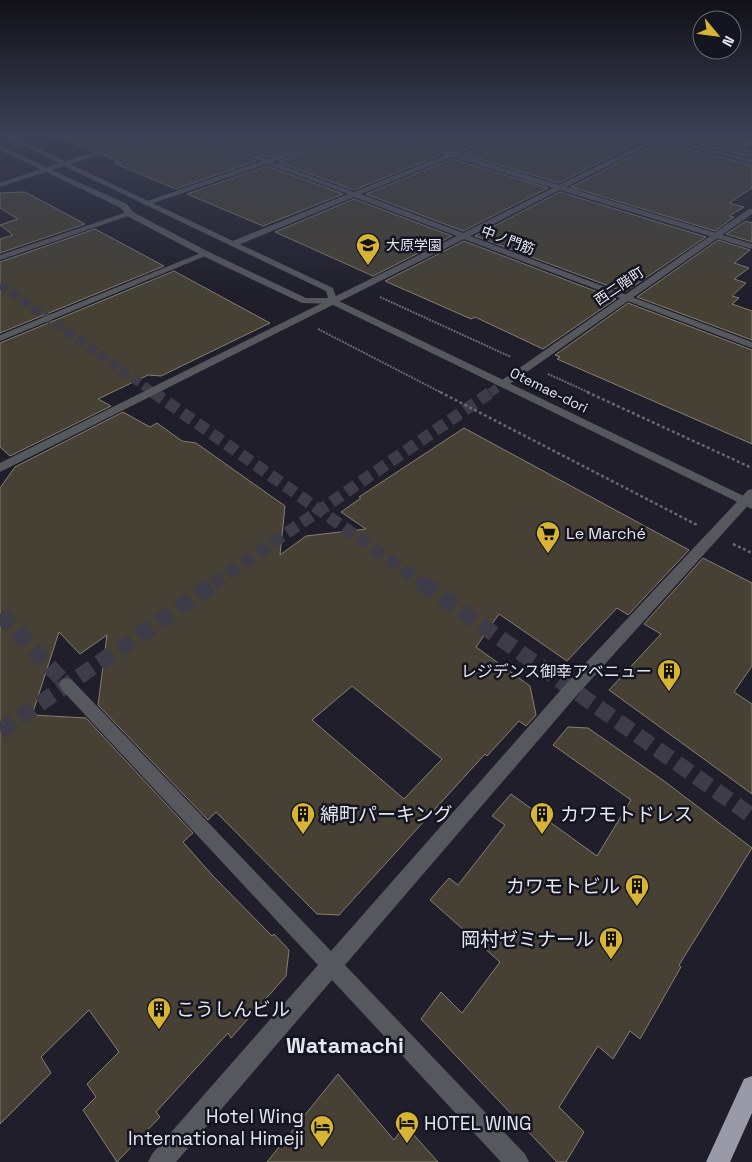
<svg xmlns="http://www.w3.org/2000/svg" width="752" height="1162" viewBox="0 0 752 1162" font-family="'Space Grotesk','Noto Sans JP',sans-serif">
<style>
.building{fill:#464134;stroke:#858071;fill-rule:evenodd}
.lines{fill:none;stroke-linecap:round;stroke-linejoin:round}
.pedestrian-tunnel-far2{stroke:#3d3c48;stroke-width:9;stroke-dasharray:9 4.5;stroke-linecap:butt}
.pedestrian-tunnel-far1{stroke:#3d3c48;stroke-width:12;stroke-dasharray:12 6;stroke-linecap:butt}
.pedestrian-tunnel{stroke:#3d3c48;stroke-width:16;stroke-dasharray:16 8;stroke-linecap:butt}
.path-far1{stroke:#686872;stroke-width:2;stroke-dasharray:2 1;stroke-linecap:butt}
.path{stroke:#686872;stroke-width:2.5;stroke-dasharray:3 2.5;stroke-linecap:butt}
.pedestrian{fill:#57575e;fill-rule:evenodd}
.minor{fill:#57575e;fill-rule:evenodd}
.tertiary{fill:#57575e;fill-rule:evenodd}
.trunk{fill:#9999a8;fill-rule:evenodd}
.labels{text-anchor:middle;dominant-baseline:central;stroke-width:5;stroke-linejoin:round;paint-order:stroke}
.far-street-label{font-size:14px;fill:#e6e6ef;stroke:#151521}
.far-poi-label{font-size:14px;fill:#e6e6ef;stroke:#151521;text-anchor:start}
.poi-label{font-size:16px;fill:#e6e6ef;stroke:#151521;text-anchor:start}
.near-poi-label{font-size:19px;fill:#e6e6ef;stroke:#151521;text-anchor:start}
.near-quarter-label{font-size:22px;font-weight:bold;fill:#e6e6ef;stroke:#151521}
</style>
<rect width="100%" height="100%" fill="#1f1e2a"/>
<g class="building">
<polygon points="71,136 143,136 92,151 65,139"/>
<polygon points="160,136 195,136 256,161 176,189 114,163 119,162 103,155"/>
<polygon points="210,136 327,136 267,157"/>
<polygon points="344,136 386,136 440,155 354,190 278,162"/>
<polygon points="403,136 487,136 451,150"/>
<polygon points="502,136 651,136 559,183 463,154"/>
<polygon points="668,136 723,136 752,143 740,149 752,152 752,157"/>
<polygon points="660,142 752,165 752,188 729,203 744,207 729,216 734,217 715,231 571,187"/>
<polygon points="452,159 548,188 463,231 366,194"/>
<polygon points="267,166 343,194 263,226 187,194"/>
<polygon points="25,192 85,224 0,253 0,239 13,235 0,225 18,219 0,208 0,193"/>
<polygon points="560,192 706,237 625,292 475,236"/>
<polygon points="354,199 452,236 373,276 275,232"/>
<polygon points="746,221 752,223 752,242 726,234"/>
<polygon points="95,229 164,266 0,333 0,262"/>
<polygon points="718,240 750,250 734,263 749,268 734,279 746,283 732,296 739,298 732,304 752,311 752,340 637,297"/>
<polygon points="464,241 616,299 543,349 475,317 471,319 385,281"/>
<polygon points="174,271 270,323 161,376 148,375 98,399 111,406 10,456 0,447 0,343"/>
<polygon points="628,303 752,350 752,444 557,359 560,357 555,355"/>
<path d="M123 412 150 427 157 423 182 441 196 443 285 506 280 555 306 536 366 529 341 512 361 498 359 497 464 428 689 550 628 615 617 608 567 661 499 614 476 647 530 686 536 715 526 726 519 721 487 756 485 754 339 915 317 914 216 812 208 820 98 705 107 635 80 654 59 632 32 715 86 718 193 833 183 842 213 876 272 936 274 934 289 950 286 976 231 1038 228 1033 156 1112 160 1117 117 1162 83 1110 96 1097 87 1084 119 1052 89 1010 41 1057 51 1073 0 1124V488L15 467ZM352 686 442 759 404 799 312 720Z"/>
<polygon points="703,558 752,583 752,666 734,692 752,704 752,794 609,690 661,634 644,624"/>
<polygon points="568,727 588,728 664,781 752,848 679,965 681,967 640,1039 630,1031 613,1059 598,1046 559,1107 584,1132 566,1162 557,1162 421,1019 441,992 462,1013 500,962 430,900 449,878 458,885 505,825 492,816 511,794 597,856 631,800 553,745"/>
<polygon points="338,1074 394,1140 405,1125 438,1162 267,1162"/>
</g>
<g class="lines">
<g class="pedestrian-tunnel-far2">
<polyline points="0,284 154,393"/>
<polyline points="490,393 503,384"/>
</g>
<g class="pedestrian-tunnel-far1">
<polyline points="153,392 424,584"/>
<polyline points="213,584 491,392"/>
</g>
<g class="pedestrian-tunnel">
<polyline points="422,583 752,816"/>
<polyline points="0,614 67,685"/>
<polyline points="0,731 215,583"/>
</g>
<g class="path-far1">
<polyline points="380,297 511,357"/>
<polyline points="318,329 442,393"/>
<polyline points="548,374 590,393"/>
</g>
<g class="path">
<polyline points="440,392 697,525"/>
<polyline points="587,392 752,468"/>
<polyline points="733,544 752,553"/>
</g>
<g class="pedestrian">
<polygon points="59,136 69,136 54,141 51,139"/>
<polygon points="749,209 752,209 752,214 507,386 499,386 499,382"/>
</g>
<g class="minor">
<path d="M197 136H205L267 159 333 136H342L273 162 354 192 445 155 388 136H397L451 152 492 136H500L458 154 559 185 653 138V136H666L665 138 752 159V163L660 140 566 187 752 244V249L560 190 470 236 752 342V348L464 239 0 472V463L457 236 354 197 236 246H230V242L348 194 267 164 145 206V202L261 161ZM452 157 553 188 463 233 361 194Z"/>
<polygon points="127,212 134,214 0,260 0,255"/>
<polygon points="203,252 210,254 0,341 0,335"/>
<polygon points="752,489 752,501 578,694 345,965 525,1154 529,1162 501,1162 332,980 176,1162 148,1162 152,1154 318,965 62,690 59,685 62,680 67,678 72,680 331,951 566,684 748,490"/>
</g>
<path class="tertiary" d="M4 136H12L65 161 149 136H158L70 164 333 288 337 300 752 500V509L331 304 302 303 203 256 127 216 121 208 46 172 0 187V183L40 169 0 150V146L47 167 59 163ZM64 166 326 291 328 298H306L209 252 133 212 127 204 52 170Z"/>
<polygon class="trunk" points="752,1076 752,1113 730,1162 706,1162 744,1079"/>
</g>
<linearGradient id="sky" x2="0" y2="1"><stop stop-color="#111017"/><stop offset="0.45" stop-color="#3c4155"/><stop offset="1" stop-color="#3c4155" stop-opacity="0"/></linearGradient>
<rect width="752" height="299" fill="url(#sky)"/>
<defs>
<g id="university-pin" transform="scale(1.25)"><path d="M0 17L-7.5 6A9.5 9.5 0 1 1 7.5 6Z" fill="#d8b434" stroke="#151521"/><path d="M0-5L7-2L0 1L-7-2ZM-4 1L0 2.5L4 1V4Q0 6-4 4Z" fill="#111"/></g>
<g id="supermarket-pin" transform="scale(1.25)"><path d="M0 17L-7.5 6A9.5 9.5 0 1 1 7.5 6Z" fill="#d8b434" stroke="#151521"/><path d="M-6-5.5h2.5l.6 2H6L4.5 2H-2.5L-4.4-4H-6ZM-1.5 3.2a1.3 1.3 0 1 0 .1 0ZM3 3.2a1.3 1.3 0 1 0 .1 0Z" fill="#111"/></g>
<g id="building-pin" transform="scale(1.25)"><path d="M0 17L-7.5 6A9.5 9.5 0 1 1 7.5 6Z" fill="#d8b434" stroke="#151521"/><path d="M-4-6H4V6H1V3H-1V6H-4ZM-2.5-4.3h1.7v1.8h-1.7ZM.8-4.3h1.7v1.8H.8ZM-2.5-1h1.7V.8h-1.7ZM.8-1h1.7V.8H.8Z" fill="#111"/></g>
<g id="hotel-pin" transform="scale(1.25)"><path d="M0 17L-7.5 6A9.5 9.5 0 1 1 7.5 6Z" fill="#d8b434" stroke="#151521"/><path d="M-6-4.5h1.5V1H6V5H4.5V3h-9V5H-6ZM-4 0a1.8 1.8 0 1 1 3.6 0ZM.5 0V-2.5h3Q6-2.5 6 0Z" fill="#111"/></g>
</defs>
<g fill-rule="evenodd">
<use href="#university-pin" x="368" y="245"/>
<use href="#supermarket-pin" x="548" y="533"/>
<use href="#building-pin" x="669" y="671"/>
<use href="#building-pin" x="303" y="814"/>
<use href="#building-pin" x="542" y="814"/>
<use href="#building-pin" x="637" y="886"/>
<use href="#building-pin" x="611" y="939"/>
<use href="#building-pin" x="159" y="1009"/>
<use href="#hotel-pin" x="407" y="1123"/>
<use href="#hotel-pin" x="322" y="1127"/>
</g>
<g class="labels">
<g class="far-street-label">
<text transform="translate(508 240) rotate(21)">中ノ門筋</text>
<text transform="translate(619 286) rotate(-34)">西二階町</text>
<text transform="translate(549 390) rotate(26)">Otemae-dori</text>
</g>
<g class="far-poi-label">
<text x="386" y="245">大原学園</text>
</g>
<g class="poi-label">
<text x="566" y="533">Le Marché</text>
<text x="652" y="671" text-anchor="end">レジデンス御幸アベニュー</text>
</g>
<g class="near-poi-label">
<text x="320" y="814">綿町パーキング</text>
<text x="560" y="814">カワモトドレス</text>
<text x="620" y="886" text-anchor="end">カワモトビル</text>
<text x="594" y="939" text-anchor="end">岡村ゼミナール</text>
<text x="176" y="1009">こうしんビル</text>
<text x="304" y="1116" text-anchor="end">Hotel Wing<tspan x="304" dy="22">International Himeji</tspan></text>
<text x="424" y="1123">HOTEL WING</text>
</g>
<g class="near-quarter-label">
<text x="345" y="1045">Watamachi</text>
</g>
</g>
<g transform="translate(717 35) rotate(119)"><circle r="24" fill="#151521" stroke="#696973"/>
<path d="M0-4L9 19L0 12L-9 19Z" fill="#d8b434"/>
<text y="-8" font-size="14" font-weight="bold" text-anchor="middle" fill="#e6e6ef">N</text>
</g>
</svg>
